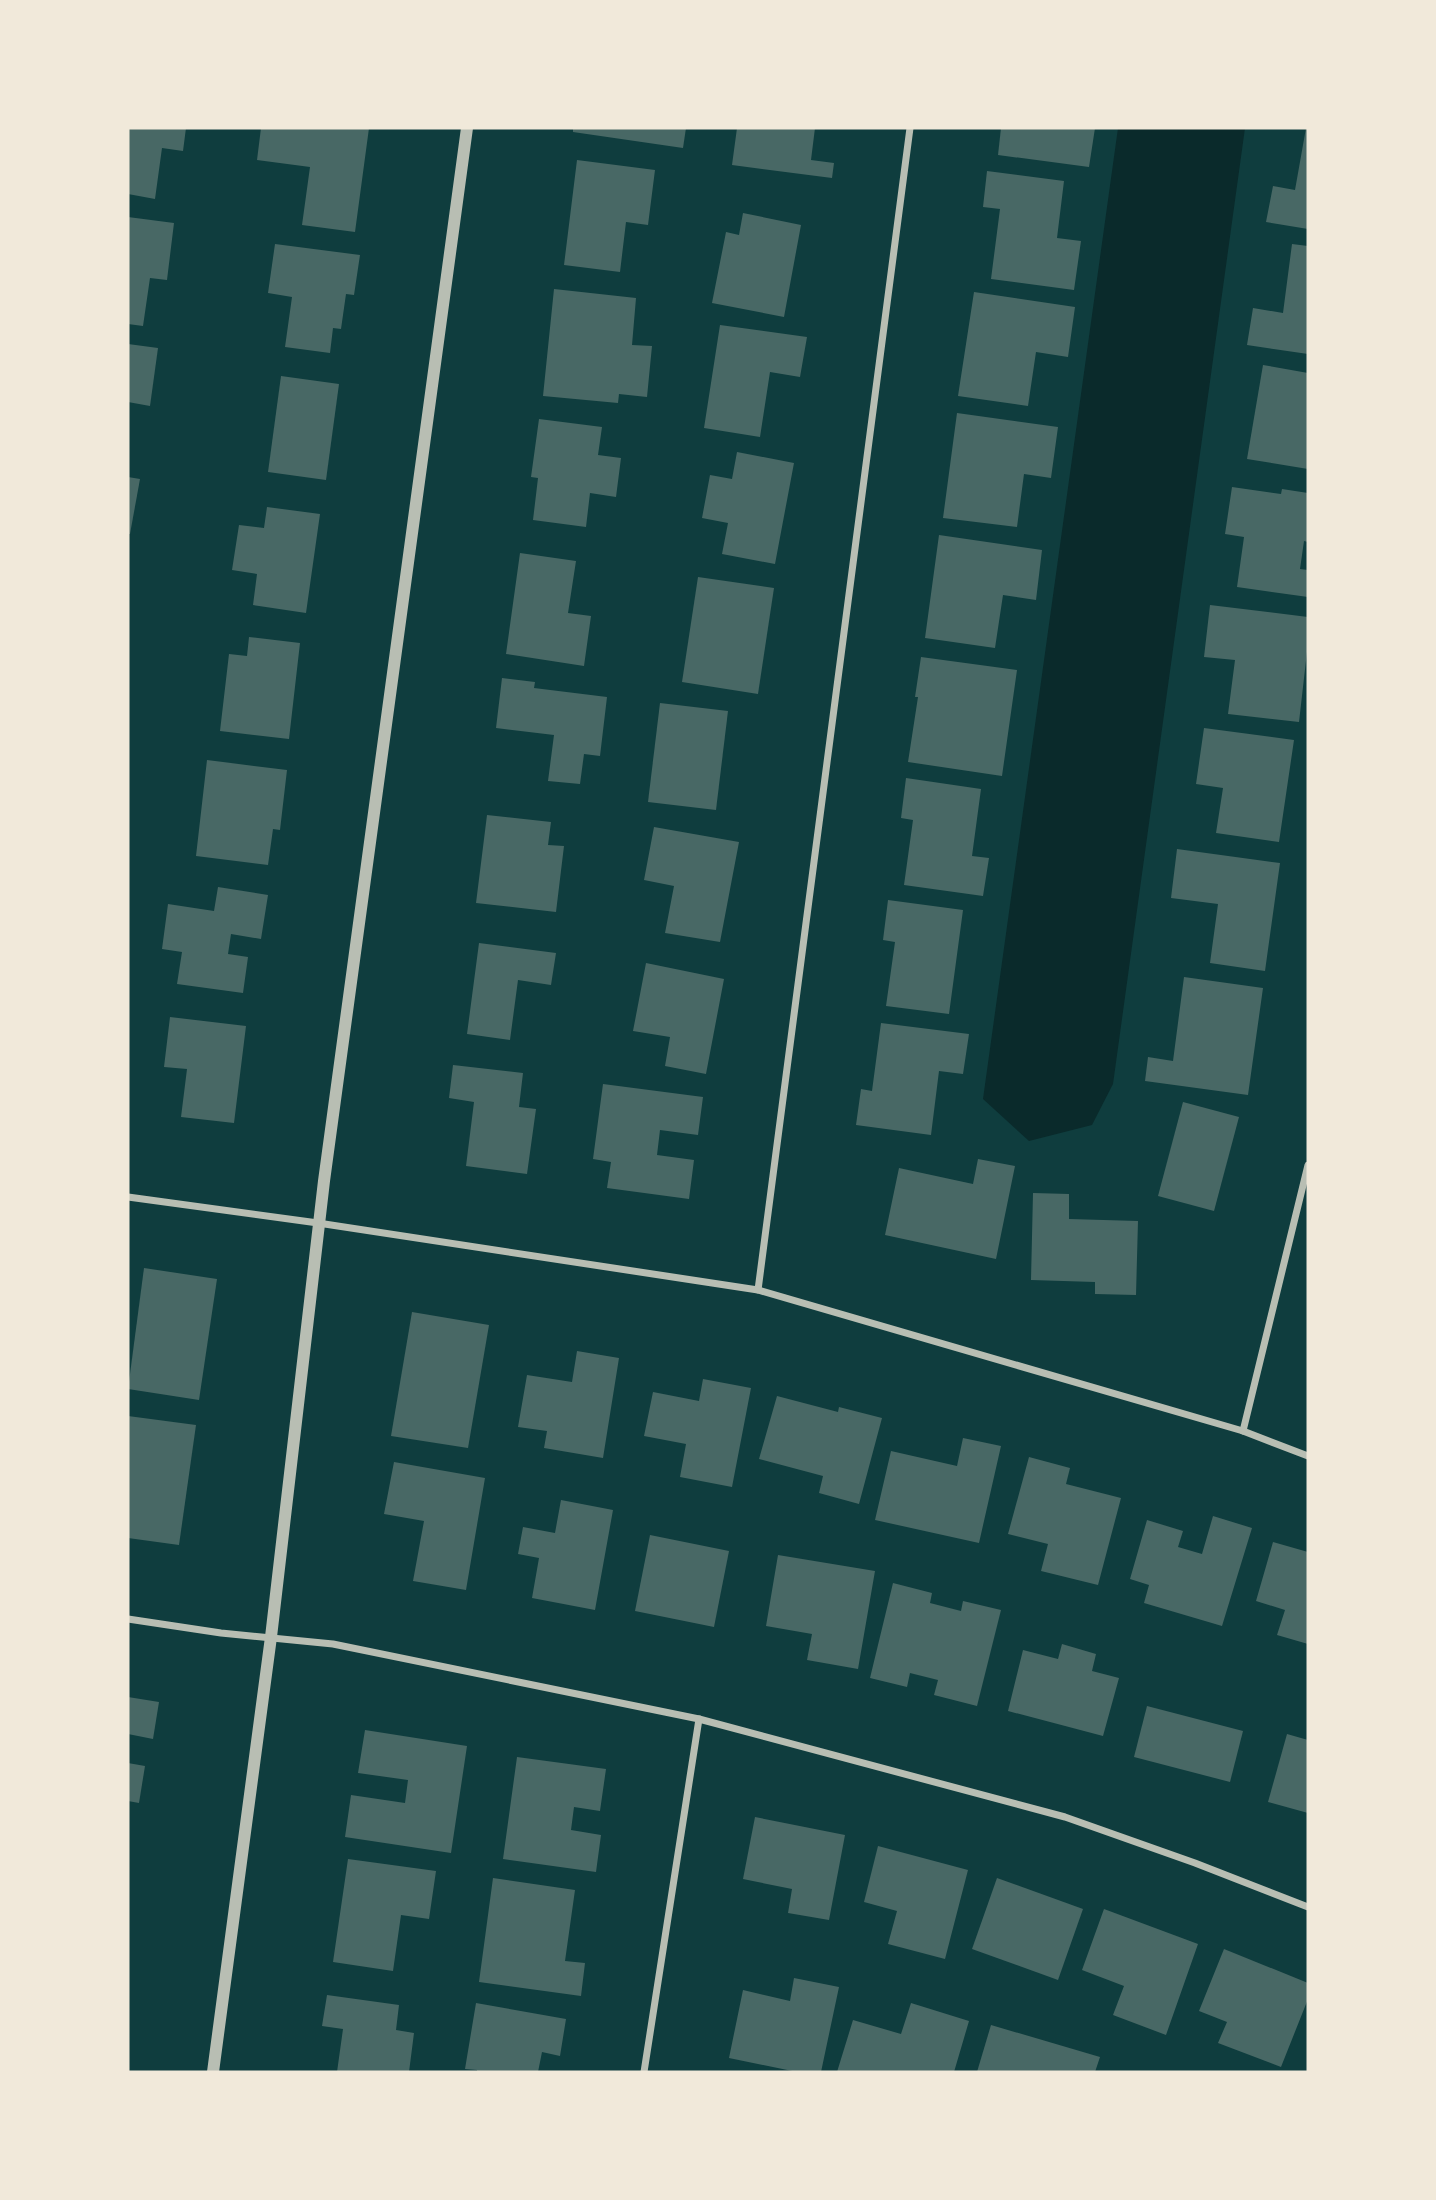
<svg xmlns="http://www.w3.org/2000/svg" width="1436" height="2200" viewBox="0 0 1436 2200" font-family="'PT Sans',sans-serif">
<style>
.water{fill:#0a2a2b}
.building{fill:#486865}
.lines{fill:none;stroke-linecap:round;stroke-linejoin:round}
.minor{stroke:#b8beb3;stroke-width:7}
.tertiary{stroke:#b8beb3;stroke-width:12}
</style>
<rect width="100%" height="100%" fill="#0f3d3e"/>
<polygon class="water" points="1118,128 1245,128 1113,1084 1092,1125 1029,1141 983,1099"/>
<g class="building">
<polygon points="128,128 186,128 183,151 162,148 155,199 128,194"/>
<polygon points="261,128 369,128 355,232 302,225 310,167 257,160"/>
<polygon points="573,128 686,128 683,148 573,132"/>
<polygon points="737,128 815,128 811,160 834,163 832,178 732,165"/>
<polygon points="1001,128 1095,128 1089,167 998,155"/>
<polygon points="1306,128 1308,128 1308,229 1266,222 1273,186 1295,190"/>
<polygon points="577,160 655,170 648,225 626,222 620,272 564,265"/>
<polygon points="987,171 1064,181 1057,238 1081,241 1074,290 991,279 1000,209 983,207"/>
<polygon points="743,213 801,225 784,317 712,303 726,232 739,235"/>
<polygon points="128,217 174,223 167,280 150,278 143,326 128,324"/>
<polygon points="275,244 360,255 354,295 346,294 341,329 333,328 330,353 285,347 292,297 268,293"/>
<polygon points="1292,244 1308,246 1308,354 1247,345 1253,308 1283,313"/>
<polygon points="554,289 636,298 632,345 652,346 647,397 619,394 618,403 543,396"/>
<polygon points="974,292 1075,307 1068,357 1036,352 1028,406 958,396"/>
<polygon points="720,325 807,337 800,377 770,372 760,437 704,428"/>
<polygon points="128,344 158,348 150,406 128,402"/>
<polygon points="1263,365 1308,373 1308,469 1247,459"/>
<polygon points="281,376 339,384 326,480 268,472"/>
<polygon points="957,413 1058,427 1051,478 1024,474 1017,527 943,518"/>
<polygon points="539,419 602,427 598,455 621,458 616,497 590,493 586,527 533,520 538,478 531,477"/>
<polygon points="737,452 794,463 775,564 722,554 728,523 702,518 710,475 732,479"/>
<polygon points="128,477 140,479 130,534 128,534"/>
<polygon points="1232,487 1281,494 1282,489 1308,493 1308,542 1304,541 1300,569 1308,570 1308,597 1237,587 1244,537 1225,534"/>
<polygon points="267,507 320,514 306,613 253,605 257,574 232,570 239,525 264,528"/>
<polygon points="939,535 1042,550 1036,600 1003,595 995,648 925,638"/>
<polygon points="520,553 576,561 568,613 591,616 584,666 506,654"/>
<polygon points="698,577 774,588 758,694 682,682"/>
<polygon points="1210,605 1308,617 1308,643 1299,722 1228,714 1235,660 1204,657"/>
<polygon points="249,637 300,643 289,739 220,731 229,654 247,656"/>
<polygon points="921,657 1017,670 1002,776 908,762 918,697 915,697"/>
<polygon points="502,678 535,682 534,688 607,697 600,756 584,754 580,784 548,781 554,735 496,728"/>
<polygon points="660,703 728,711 716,810 648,802"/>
<polygon points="1204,728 1294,740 1279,842 1216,833 1223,788 1196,784"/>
<polygon points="207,760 287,770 280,830 273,829 268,865 196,856"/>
<polygon points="906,778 981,789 972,856 989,858 983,896 904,885 913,820 901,818"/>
<polygon points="487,815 551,822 548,845 564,846 556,912 476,903"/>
<polygon points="654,827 739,842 720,942 665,933 674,886 644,880"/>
<polygon points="1177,849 1280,863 1265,971 1210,963 1218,904 1171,898"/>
<polygon points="218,887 268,895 261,939 231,934 228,954 248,957 243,993 177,984 182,952 162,949 168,904 214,911"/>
<polygon points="888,900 963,910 949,1014 886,1006 895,942 883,940"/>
<polygon points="479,943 556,953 551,985 518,980 510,1040 467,1034"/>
<polygon points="646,963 724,979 706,1074 665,1066 670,1037 633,1031"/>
<polygon points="1184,977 1263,988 1248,1095 1145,1081 1148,1057 1173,1061"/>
<polygon points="170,1017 246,1026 234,1123 181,1117 187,1069 164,1067"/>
<polygon points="881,1023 969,1034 963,1074 939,1071 931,1135 856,1125 861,1089 872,1091"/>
<polygon points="453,1065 523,1073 519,1107 536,1109 527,1174 466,1166 474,1102 449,1098"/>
<polygon points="603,1084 703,1097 698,1135 660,1130 657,1155 694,1160 689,1199 607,1188 611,1162 593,1159"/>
<polygon points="1183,1102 1239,1117 1214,1211 1158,1196"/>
<polygon points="978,1159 1015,1166 996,1259 885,1235 899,1168 973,1184"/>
<polygon points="1033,1193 1069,1194 1069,1219 1138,1221 1136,1295 1095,1294 1095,1282 1031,1280"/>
<polygon points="144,1268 217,1279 199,1400 128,1389"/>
<polygon points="412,1312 489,1325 468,1448 391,1436"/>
<polygon points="577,1351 619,1358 603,1458 544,1448 547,1431 518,1427 527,1375 572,1382"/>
<polygon points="703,1379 751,1388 732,1487 680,1477 686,1444 644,1436 653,1392 699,1401"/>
<polygon points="777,1396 838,1412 839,1407 882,1418 859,1504 819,1493 823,1476 759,1459"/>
<polygon points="128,1416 196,1425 179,1545 128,1538"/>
<polygon points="963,1438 1001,1446 979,1543 875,1520 891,1451 957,1466"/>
<polygon points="1029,1457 1070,1468 1066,1484 1121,1498 1098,1585 1041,1571 1048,1544 1008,1534"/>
<polygon points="394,1462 485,1478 466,1590 413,1581 424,1521 384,1514"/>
<polygon points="561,1500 613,1510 595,1610 532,1598 539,1558 518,1554 523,1527 555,1533"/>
<polygon points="1213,1516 1252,1528 1222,1626 1144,1603 1149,1585 1130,1579 1147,1520 1183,1531 1178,1547 1202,1554"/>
<polygon points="650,1535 729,1551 714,1627 635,1611"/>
<polygon points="1273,1542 1308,1552 1308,1644 1277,1635 1285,1610 1256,1601"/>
<polygon points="778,1555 875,1571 858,1669 807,1660 812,1634 766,1626"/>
<polygon points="893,1583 932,1593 930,1603 961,1611 963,1601 1001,1610 977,1706 934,1695 938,1680 910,1673 907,1687 870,1678"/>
<polygon points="1062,1644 1096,1654 1092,1671 1119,1678 1103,1736 1008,1711 1023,1650 1058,1659"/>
<polygon points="128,1697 159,1702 153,1739 128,1734"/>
<polygon points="1147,1706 1243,1731 1230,1782 1134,1757"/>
<polygon points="365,1730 467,1746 451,1853 345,1837 351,1795 405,1803 408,1780 358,1773"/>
<polygon points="1287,1734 1308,1740 1308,1813 1268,1802"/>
<polygon points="517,1757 606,1769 600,1811 574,1807 571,1830 601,1835 596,1872 503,1859"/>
<polygon points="128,1763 145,1766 139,1803 128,1801"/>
<polygon points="755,1817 845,1835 829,1920 788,1913 792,1889 743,1879"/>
<polygon points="878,1846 968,1870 945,1959 888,1944 897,1911 864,1902"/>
<polygon points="348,1859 436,1871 429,1919 401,1915 393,1971 333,1962"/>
<polygon points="493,1878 575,1890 565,1961 585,1963 581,1996 479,1982"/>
<polygon points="997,1878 1083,1909 1058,1980 972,1949"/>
<polygon points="1104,1909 1198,1944 1166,2035 1113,2015 1124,1986 1082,1970"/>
<polygon points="1224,1949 1308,1983 1308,1999 1281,2067 1218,2043 1227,2022 1199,2011"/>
<polygon points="794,1978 839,1987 821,2072 797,2072 729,2058 743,1990 790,2001"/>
<polygon points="327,1995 399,2005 396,2030 414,2033 409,2072 337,2072 343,2029 322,2026"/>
<polygon points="476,2003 566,2019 560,2056 542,2052 538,2072 477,2072 477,2070 465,2069"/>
<polygon points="911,2003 969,2021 954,2072 837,2072 853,2020 901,2034"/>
<polygon points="991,2025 1100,2057 1095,2072 977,2072"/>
</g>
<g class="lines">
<g class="minor">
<polyline points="128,1197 318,1223 758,1290 1243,1431 1308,1456"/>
<polyline points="758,1290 910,128"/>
<polyline points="1243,1431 1308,1165"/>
<polyline points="128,1619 221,1633 333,1644 699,1719 1065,1817 1195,1863 1308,1907"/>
<polyline points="644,2072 699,1719"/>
</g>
<polyline class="tertiary" points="213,2072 271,1637 324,1181 467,128"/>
</g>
<rect width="1436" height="2200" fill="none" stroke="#f1e9da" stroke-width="259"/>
</svg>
